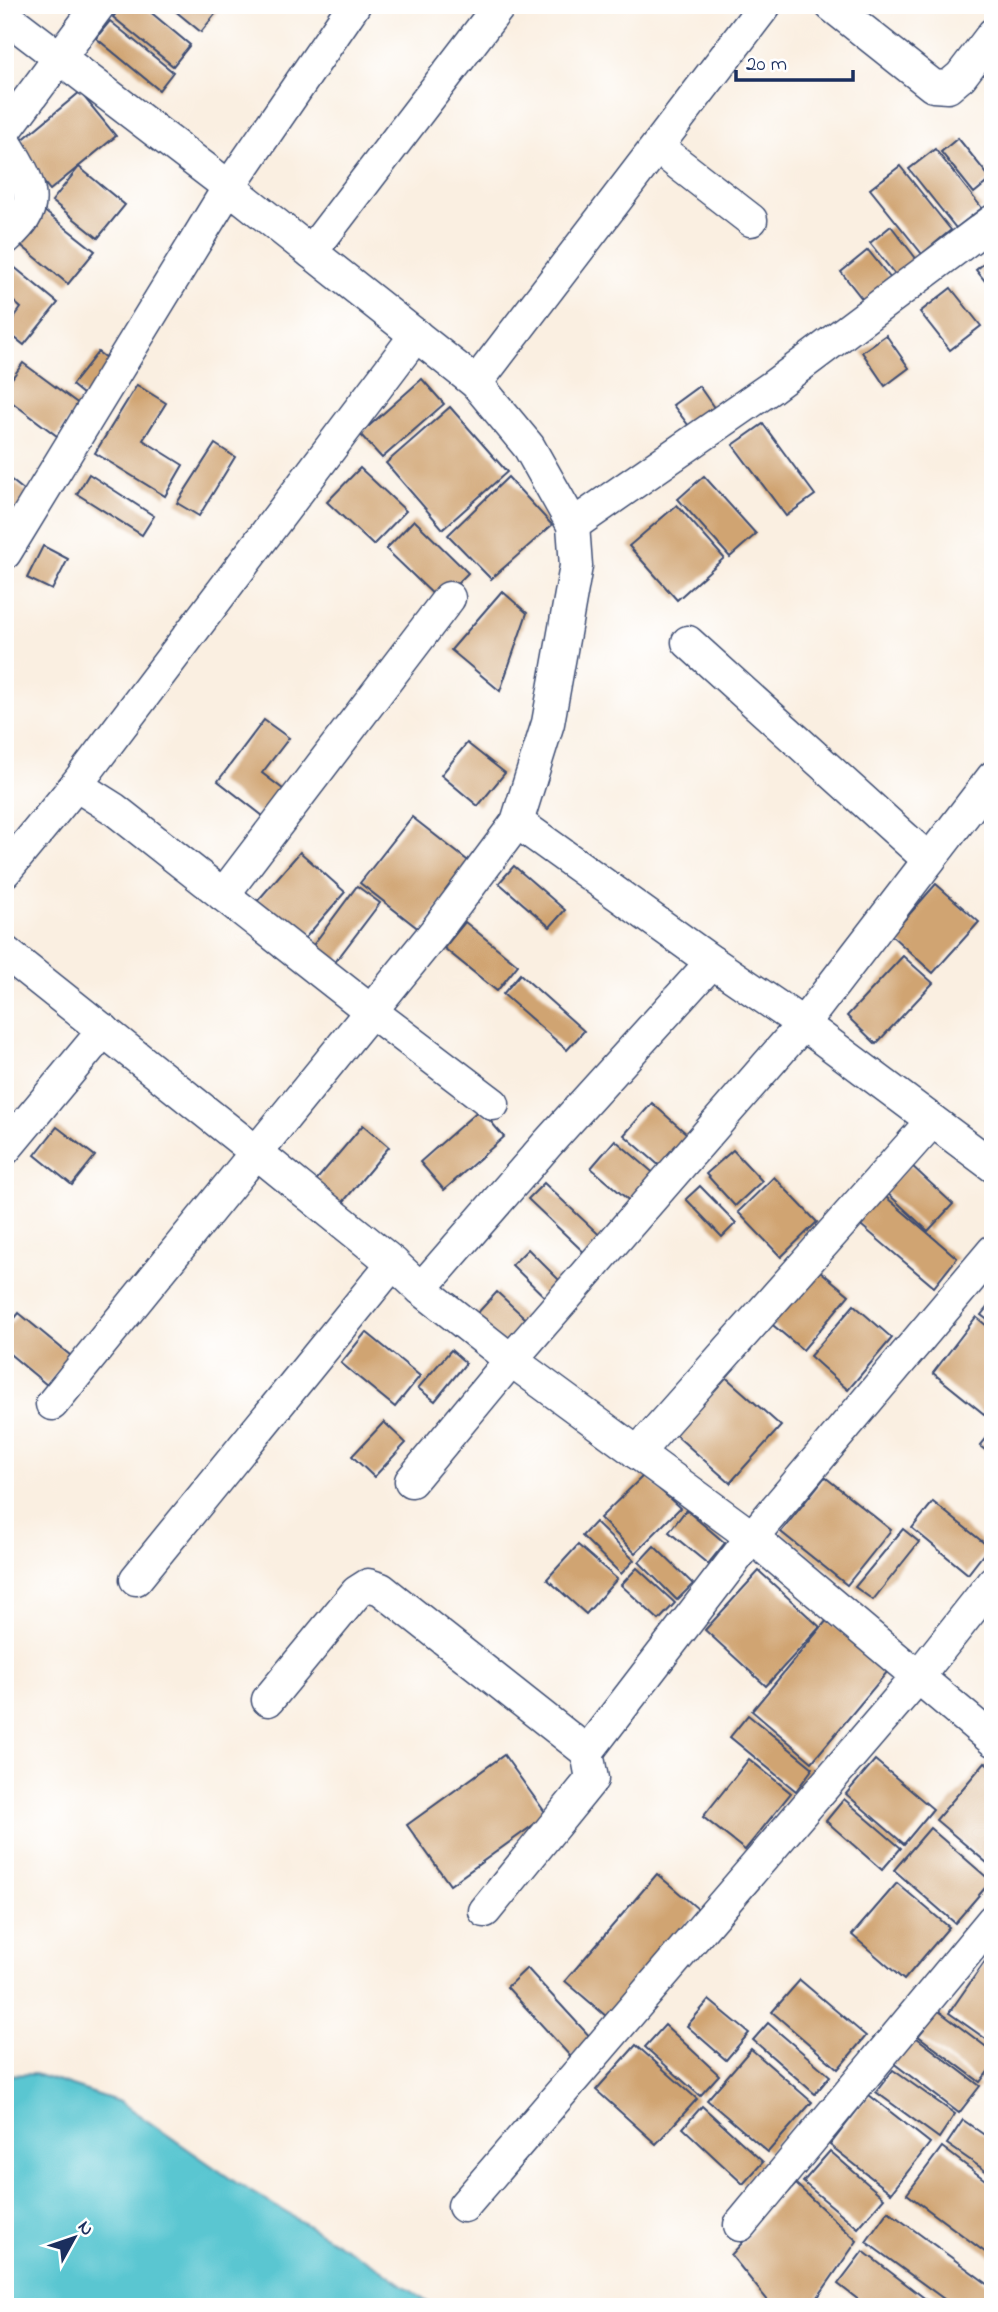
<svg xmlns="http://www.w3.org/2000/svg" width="998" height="2312" viewBox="0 0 998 2312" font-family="'Indie Flower',sans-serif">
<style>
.water{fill:#5ac6d1;stroke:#3a7a98;stroke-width:2}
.building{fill:#d0a472}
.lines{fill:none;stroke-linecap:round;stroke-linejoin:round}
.minor-casing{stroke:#3c4c72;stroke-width:35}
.minor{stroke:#fff;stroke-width:32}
</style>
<rect width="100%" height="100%" fill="#fff"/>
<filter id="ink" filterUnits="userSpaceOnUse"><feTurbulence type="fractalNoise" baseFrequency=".0143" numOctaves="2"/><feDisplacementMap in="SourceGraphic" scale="14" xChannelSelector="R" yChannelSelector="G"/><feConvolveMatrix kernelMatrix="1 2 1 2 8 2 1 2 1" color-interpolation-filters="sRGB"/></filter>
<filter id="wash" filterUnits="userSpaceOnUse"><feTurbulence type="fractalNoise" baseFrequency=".00686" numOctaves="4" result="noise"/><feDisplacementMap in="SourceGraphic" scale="28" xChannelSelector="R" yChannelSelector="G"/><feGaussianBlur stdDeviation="1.57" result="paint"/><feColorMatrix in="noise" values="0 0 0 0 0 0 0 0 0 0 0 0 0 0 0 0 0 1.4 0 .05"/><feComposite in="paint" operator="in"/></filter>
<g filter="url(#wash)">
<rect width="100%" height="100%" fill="#faefe1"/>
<polygon class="water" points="35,2074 120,2102 238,2184 379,2268 434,2307 5,2307 5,2075"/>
<g id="blocks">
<g class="building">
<polygon points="123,5 142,5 190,45 173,66 113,17"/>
<polygon points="168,5 216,5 220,8 201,32"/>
<polygon points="110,21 173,72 159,90 96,38"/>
<polygon points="80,92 116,136 50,190 15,146"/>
<polygon points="958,138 991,179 974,193 941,152"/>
<polygon points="935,149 982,208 956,228 909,169"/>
<polygon points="900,166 951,230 922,254 870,189"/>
<polygon points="79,167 125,205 98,238 52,201"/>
<polygon points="5,196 17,210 5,221"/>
<polygon points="43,210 95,251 68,284 17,242"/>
<polygon points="891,226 918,261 897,277 870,243"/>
<polygon points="868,250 895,284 867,305 841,272"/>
<polygon points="993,256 993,291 976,270"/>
<polygon points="8,262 58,303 24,345 5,330 21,308 5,294 5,266"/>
<polygon points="951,288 981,326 950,350 920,312"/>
<polygon points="886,335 909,368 885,386 862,352"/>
<polygon points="98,352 116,366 89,399 72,385"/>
<polygon points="23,363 80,405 57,436 5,397 5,388"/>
<polygon points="422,379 444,404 382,458 360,434"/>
<polygon points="137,385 166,403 143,440 183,465 165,496 95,453"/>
<polygon points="699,386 717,412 692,430 673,405"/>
<polygon points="450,407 507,472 443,529 386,463"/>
<polygon points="763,424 815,495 786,516 733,445"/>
<polygon points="215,444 235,457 199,516 177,503"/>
<polygon points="360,468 406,511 373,545 327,502"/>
<polygon points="89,474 154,516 142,535 77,494"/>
<polygon points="5,475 35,499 12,527 5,522"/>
<polygon points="704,476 756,534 730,557 678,499"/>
<polygon points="508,477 552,525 491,579 448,535"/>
<polygon points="677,505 724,558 677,600 629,546"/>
<polygon points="414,520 468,573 440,601 386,549"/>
<polygon points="43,546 68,559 52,590 27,578"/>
<polygon points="502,591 527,613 500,691 451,650"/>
<polygon points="264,720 289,738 262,773 292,796 272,823 218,781"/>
<polygon points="467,743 505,773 478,806 441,775"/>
<polygon points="412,817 472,864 420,930 360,883"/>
<polygon points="300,852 345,892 300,944 254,905"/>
<polygon points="514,866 565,910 550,927 499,883"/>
<polygon points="936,884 979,922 933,973 891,935"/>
<polygon points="357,886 380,903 333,965 311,948"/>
<polygon points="465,922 518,965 497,991 444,948"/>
<polygon points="903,956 933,983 876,1044 847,1016"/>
<polygon points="520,974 584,1031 567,1050 503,994"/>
<polygon points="652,1103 696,1142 669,1174 624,1135"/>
<polygon points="480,1109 504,1137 444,1190 420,1162"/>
<polygon points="363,1125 389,1147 334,1213 307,1191"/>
<polygon points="57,1127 95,1156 72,1185 35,1155"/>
<polygon points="615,1140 664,1182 640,1210 591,1168"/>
<polygon points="733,1150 762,1181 735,1206 706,1174"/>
<polygon points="910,1164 953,1204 928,1231 885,1191"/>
<polygon points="774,1177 817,1222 781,1257 738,1212"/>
<polygon points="544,1183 609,1244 593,1261 528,1199"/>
<polygon points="700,1186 736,1223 722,1237 686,1199"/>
<polygon points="880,1192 957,1258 934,1287 856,1221"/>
<polygon points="528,1249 570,1291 554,1306 512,1265"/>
<polygon points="808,1261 849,1295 803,1350 762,1316"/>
<polygon points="497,1292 537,1329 515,1354 474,1317"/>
<polygon points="993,1300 993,1324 981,1315"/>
<polygon points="854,1305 892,1338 848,1390 810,1356"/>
<polygon points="19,1313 71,1356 47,1385 5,1350 5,1330"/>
<polygon points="976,1317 993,1331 993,1413 989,1418 933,1373"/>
<polygon points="366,1332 420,1376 395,1407 341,1363"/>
<polygon points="451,1350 466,1363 435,1401 418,1388"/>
<polygon points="721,1373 781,1426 730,1483 670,1430"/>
<polygon points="384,1422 406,1443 374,1477 352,1456"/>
<polygon points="993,1430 993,1456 980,1446"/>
<polygon points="644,1475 680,1508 635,1553 600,1518"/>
<polygon points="825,1477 891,1530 847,1585 781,1532"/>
<polygon points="933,1502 989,1547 968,1574 912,1528"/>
<polygon points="686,1510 725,1543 708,1564 669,1532"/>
<polygon points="595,1522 634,1560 621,1574 582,1536"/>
<polygon points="903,1529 919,1542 873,1600 855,1587"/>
<polygon points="578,1545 617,1579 586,1614 547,1579"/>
<polygon points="654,1546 693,1584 677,1600 639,1562"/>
<polygon points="637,1568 675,1603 659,1620 621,1585"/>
<polygon points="759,1571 820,1627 766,1686 705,1630"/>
<polygon points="827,1620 888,1671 812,1762 752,1711"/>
<polygon points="748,1715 813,1768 796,1791 730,1737"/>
<polygon points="504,1755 547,1815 450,1885 407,1825"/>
<polygon points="749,1759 791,1793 745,1850 703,1817"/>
<polygon points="875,1760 933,1809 904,1844 846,1794"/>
<polygon points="985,1762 993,1769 993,1868 936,1820"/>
<polygon points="844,1799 901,1848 882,1870 826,1821"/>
<polygon points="930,1828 991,1881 955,1923 894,1870"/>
<polygon points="657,1874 698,1909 606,2016 565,1981"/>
<polygon points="897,1883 949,1927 904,1980 852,1935"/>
<polygon points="988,1957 993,1960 993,2044 949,2013"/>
<polygon points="527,1968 592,2039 571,2057 507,1987"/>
<polygon points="800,1980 866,2036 838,2069 772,2012"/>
<polygon points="709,2000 749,2033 726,2060 687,2026"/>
<polygon points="936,2009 993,2052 993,2065 980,2082 917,2035"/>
<polygon points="768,2023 830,2076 815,2094 753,2040"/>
<polygon points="665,2025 719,2075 700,2096 645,2047"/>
<polygon points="913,2035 980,2086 959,2113 892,2062"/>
<polygon points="636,2045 697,2099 656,2144 596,2090"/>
<polygon points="751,2049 812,2102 768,2152 707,2100"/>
<polygon points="893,2070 955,2114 939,2138 876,2092"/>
<polygon points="869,2095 930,2143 891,2193 830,2145"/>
<polygon points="702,2106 763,2162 743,2184 683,2128"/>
<polygon points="963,2120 993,2141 993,2176 947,2144"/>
<polygon points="942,2147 993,2186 993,2258 907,2194"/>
<polygon points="830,2151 884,2198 858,2228 803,2182"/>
<polygon points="796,2184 857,2241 811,2307 773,2307 731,2255"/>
<polygon points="888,2211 993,2288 993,2307 955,2307 866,2242"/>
<polygon points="863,2251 936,2307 868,2307 838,2284"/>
</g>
</g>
</g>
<g filter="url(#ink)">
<use href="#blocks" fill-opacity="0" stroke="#3c4c72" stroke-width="2"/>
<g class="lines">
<g class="minor-casing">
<g id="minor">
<polyline points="831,5 933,86 948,87 961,76 993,34"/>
<polyline points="5,16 229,187 476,383 529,447 573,525 576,566 548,723 517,822 435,932 52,1404"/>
<polyline points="5,131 99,5"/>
<path d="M5 142C18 164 40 193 24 218 19 226 11 233 5 239"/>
<polyline points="657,147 751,220"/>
<polyline points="311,252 500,5"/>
<polyline points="416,335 76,785 114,809 372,1012 493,1104"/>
<polyline points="476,383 765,5"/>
<polyline points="573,525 772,387 993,221"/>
<polyline points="5,553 229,187 354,5"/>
<polyline points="688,642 929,860"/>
<polyline points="517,822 712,962 803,1024 993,1166"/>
<polyline points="5,871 76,785"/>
<polyline points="223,895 449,598"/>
<polyline points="5,952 256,1152 393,1263 421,1289 511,1360 752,1537 993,1740"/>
<polyline points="5,1149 104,1030"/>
<polyline points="421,1289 548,1143 712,962"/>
<polyline points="637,1453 932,1121"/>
<polyline points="411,1481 511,1360 803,1024 993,777"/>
<polyline points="136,1579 393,1263"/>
<polyline points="268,1700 357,1592 368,1585 381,1589 587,1752 592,1779 485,1911"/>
<polyline points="587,1752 752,1537 993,1251"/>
<polyline points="464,2206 917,1678 993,1582"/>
<polyline points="740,2225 993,1920"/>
</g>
</g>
<use href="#minor" class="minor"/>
</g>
</g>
<rect width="998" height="2312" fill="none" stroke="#fff" stroke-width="28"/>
<g transform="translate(74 2238) rotate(50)" stroke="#ffffff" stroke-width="5" paint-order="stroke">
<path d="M0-5L12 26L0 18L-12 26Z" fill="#1b2f5e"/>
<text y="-10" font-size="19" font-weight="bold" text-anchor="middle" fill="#1b2f5e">N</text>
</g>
<path d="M736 70v10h117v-10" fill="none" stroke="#1b2f5e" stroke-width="3.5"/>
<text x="746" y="70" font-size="21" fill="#1b2f5e" stroke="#ffffff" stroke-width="5" paint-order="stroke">20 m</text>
</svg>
